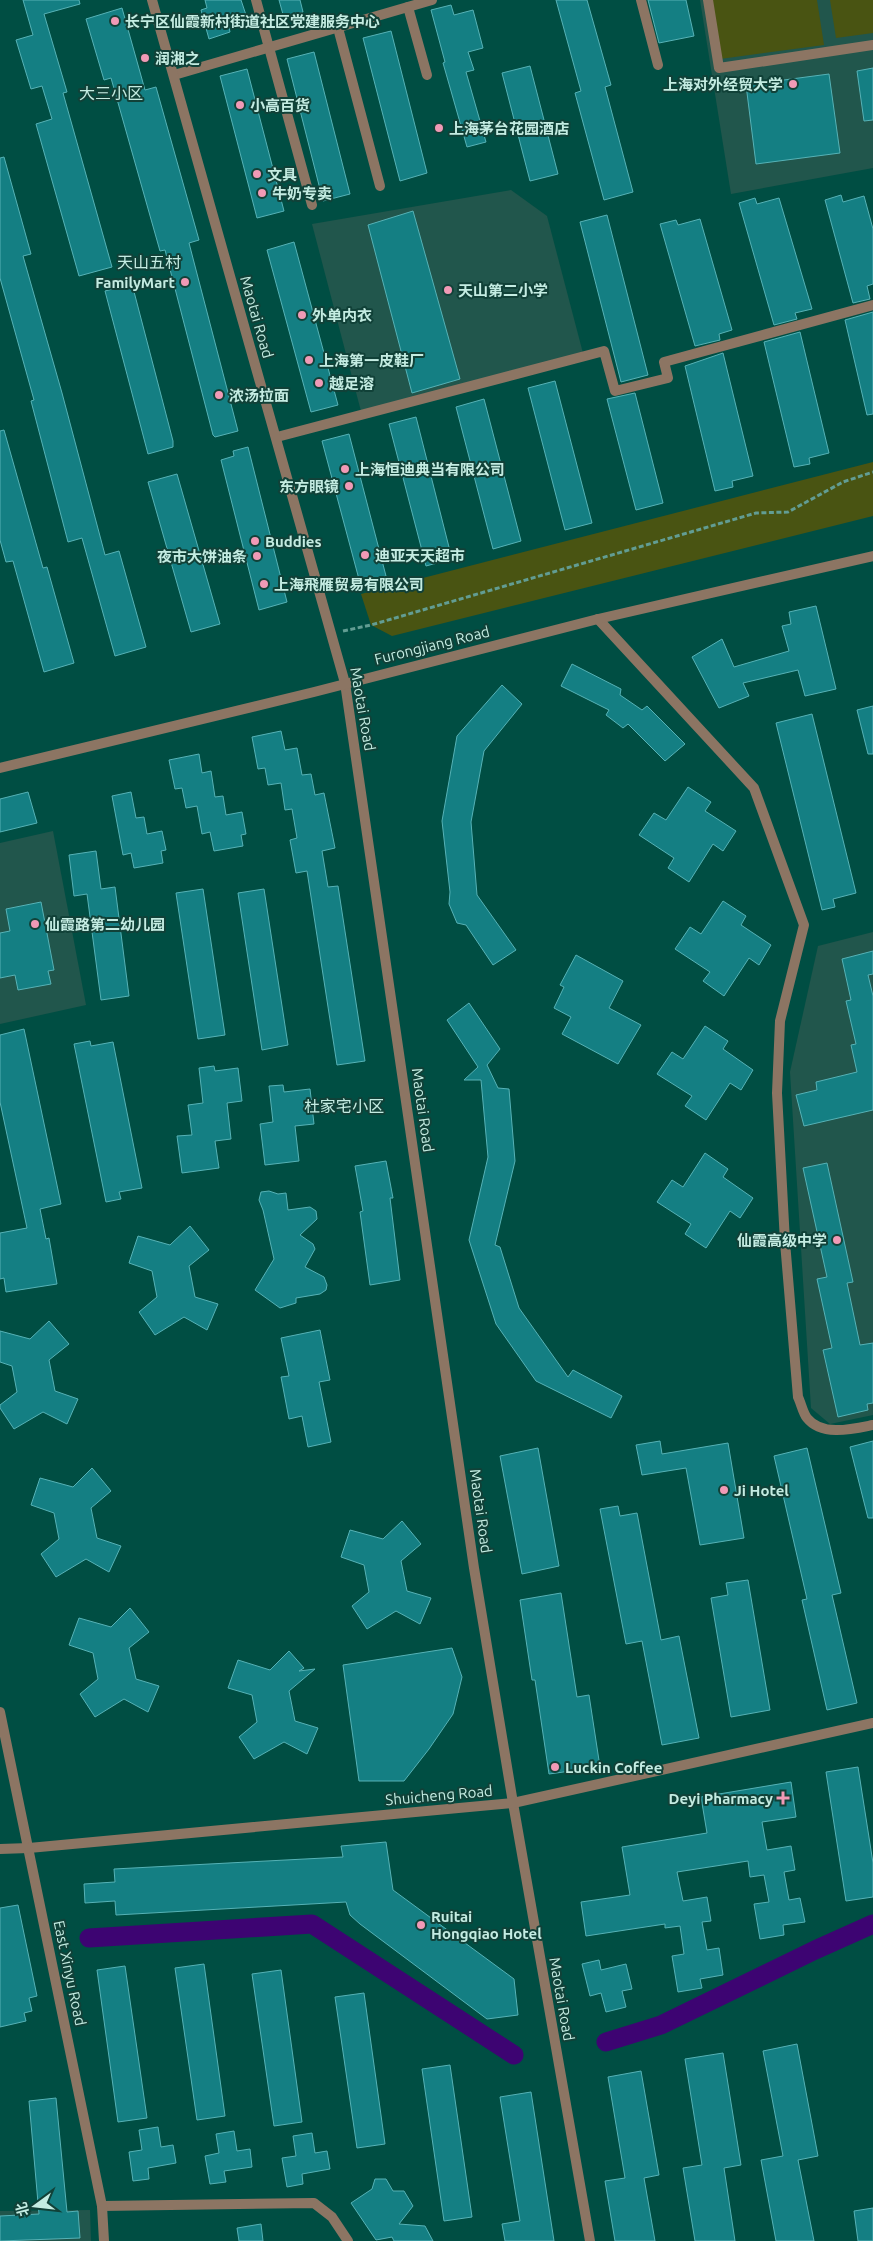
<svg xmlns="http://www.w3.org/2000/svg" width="873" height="2241" viewBox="0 0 873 2241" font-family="Ubuntu,'Noto Sans SC',sans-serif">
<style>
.built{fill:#21564c}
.green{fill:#495412}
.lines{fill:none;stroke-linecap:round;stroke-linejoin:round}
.canal{stroke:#3d0472;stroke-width:19}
.building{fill:#147f83;stroke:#56b2b6}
.path{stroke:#629d93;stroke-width:3;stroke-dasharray:5 2.5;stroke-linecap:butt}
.service{stroke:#8c7563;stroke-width:10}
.minor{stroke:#8c7563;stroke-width:10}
.tertiary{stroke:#8c7563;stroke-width:10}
.poi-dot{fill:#f09ab6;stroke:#114138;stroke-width:2}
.labels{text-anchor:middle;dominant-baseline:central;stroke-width:4;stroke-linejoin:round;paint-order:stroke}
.poi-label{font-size:15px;font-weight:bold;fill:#c4ece2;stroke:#114138;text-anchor:start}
.street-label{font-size:15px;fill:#c4ece2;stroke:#114138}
.neighbourhood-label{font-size:16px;fill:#c4ece2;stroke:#114138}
</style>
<rect width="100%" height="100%" fill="#004e43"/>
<g class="built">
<polygon points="700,0 873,0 873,168 731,194"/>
<polygon points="511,190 547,216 584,357 362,415 312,224"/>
<polygon points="53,831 86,1005 0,1024 0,843"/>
<polygon points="873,932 873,1415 830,1424 811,1408 790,1072 818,946"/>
<polygon points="90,2210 91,2241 0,2241 0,2211"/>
</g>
<g class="green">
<polygon points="712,0 817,0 824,45 720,59"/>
<polygon points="830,0 873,0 873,33 836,38"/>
<polygon points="873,462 873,516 392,636 371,625 361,594"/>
</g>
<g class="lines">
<g class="canal">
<polyline points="89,1938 312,1924 514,2055"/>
<polyline points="606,2042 661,2025 815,1950 873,1924"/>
</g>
</g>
<g class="building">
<polygon points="23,0 79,0 80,4 44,14 67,92 63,93 112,267 79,276 36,124 52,119 42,86 31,89 16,40 33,35"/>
<polygon points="205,0 241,0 247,18 228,23 230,32 209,39 201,10 207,8"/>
<polygon points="279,0 300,0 303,12 284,18"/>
<polygon points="556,0 587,0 611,85 605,87 633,192 604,200 575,93 581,91"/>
<polygon points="648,0 686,0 694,36 659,43"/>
<polygon points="451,5 454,15 473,10 483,48 468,52 474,70 466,72 486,142 467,147 443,63 445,62 431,10"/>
<polygon points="122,8 145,90 156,87 199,240 189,243 238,431 215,437 213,435 165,250 160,251 111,78 104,80 86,19"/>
<polygon points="391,31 427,173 400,181 363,38"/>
<polygon points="314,52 350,194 323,201 287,59"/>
<polygon points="530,66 558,174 530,181 502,73"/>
<polygon points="873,68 873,120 864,121 857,71"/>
<polygon points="247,69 284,211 257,218 220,76"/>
<polygon points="829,74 840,153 756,164 746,85"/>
<polygon points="4,157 31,254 23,256 62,393 105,555 119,551 146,647 115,656 82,538 68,542 31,401 34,400 0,278 0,158"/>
<polygon points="841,195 843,202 864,196 873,229 873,284 867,286 870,299 853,303 825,200"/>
<polygon points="755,198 757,204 779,198 812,309 795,313 797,319 774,325 739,203"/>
<polygon points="413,211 460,379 412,393 368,225"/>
<polygon points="607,215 648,375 621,382 580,222"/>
<polygon points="700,219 732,330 719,334 720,340 695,346 660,224 676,220 678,225"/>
<polygon points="294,242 338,405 311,412 267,250"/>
<polygon points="132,284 173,441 173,447 148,454 105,291"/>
<polygon points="873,312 873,414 867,415 845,320"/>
<polygon points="800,332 829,453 809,458 810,464 794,467 764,342"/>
<polygon points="723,353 753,476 732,481 733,487 715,491 685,366"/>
<polygon points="555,381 592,523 565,530 528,388"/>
<polygon points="635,393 663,503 636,510 607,399"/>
<polygon points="484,399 521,541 493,549 456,407"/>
<polygon points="416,417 452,559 426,566 389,424"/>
<polygon points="4,430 43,568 47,567 74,663 44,672 13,561 6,562 0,540 0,431"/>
<polygon points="349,434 386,576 360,583 322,441"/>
<polygon points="248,447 287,602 259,610 221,460 234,456 233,451"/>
<polygon points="177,474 220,624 191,632 148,482"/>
<polygon points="816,606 836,689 805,696 798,670 743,683 749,696 719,708 692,657 722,639 734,667 789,651 782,626 791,624 789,612"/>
<polygon points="572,664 621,689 620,695 642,710 647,706 685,744 665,761 628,724 623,728 606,715 609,710 561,686"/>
<polygon points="502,685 522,704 484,751 471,822 477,895 516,950 493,965 466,925 457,923 449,904 450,892 442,821 457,736"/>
<polygon points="873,706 873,754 868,754 857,710"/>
<polygon points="812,714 856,893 833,899 835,907 822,910 776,723"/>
<polygon points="281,731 285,750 297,748 302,775 311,774 315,795 324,793 335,848 322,851 328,887 338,886 365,1061 337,1065 307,871 296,873 290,840 297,838 292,809 285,810 281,783 268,785 265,768 258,769 252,737"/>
<polygon points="199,754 202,773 211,771 215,797 223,796 226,815 242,812 246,834 241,835 243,846 214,851 210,832 202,834 197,806 186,808 182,788 175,789 169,760"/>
<polygon points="688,787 711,802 705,811 736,831 723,851 713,844 689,882 668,868 674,858 639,835 654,813 666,820"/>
<polygon points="28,792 37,823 0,832 0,799"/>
<polygon points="131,792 136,818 144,817 147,834 162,831 166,850 161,851 163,863 134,868 131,853 123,855 112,796"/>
<polygon points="96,851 101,889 115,887 129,996 101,1000 87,894 74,896 69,855"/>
<polygon points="203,889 225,1035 198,1039 176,893"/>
<polygon points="264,889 288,1045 262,1050 238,893"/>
<polygon points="723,901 746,916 741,925 771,945 759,965 749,958 724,996 703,981 710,972 675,949 690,927 701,934"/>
<polygon points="41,902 54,970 48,971 51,984 18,990 15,975 0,978 0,933 10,931 6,909"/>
<polygon points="873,951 873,974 868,975 873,996 873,1110 804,1126 796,1095 817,1090 816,1082 857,1072 851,1045 856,1044 846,1001 851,1000 842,959"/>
<polygon points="576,955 623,981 609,1008 641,1025 618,1064 562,1034 571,1017 554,1008 564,987 560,985"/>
<polygon points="469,1003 500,1049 487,1065 498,1088 509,1089 515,1161 495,1245 500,1247 519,1308 568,1377 573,1370 622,1396 611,1418 536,1381 496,1324 469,1240 488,1157 481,1080 464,1080 478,1067 447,1020"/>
<polygon points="705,1026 728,1041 723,1049 753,1070 741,1090 730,1083 706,1120 685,1106 692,1096 657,1074 672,1052 683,1059"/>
<polygon points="24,1029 61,1204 40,1209 46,1239 49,1238 57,1284 6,1292 4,1278 0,1279 0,1233 27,1228 0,1102 0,1035"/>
<polygon points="90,1041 91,1046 113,1042 142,1188 119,1192 121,1199 106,1202 74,1044"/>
<polygon points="214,1066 215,1071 238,1068 242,1101 227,1103 231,1139 215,1141 219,1168 182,1173 177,1136 192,1135 188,1105 203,1103 199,1068"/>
<polygon points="283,1085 284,1092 310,1089 314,1124 295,1126 299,1161 265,1165 260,1124 273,1122 269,1086"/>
<polygon points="705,1153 728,1169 723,1177 753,1198 740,1218 730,1211 706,1248 685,1234 691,1224 657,1202 672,1180 683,1187"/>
<polygon points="386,1161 393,1198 390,1198 400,1280 370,1285 360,1212 363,1211 355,1166"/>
<polygon points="827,1163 853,1282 847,1283 860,1345 873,1343 873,1403 867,1404 868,1410 838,1417 823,1350 832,1348 817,1279 827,1277 803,1168"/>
<polygon points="269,1191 278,1194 286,1193 288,1210 310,1207 316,1211 317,1219 300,1235 313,1244 315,1249 305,1267 324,1277 327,1285 326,1290 320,1294 296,1298 296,1303 280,1308 255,1290 274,1259 263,1210 259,1200 261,1192"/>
<polygon points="190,1226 209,1250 189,1266 195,1297 218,1304 207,1330 184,1317 155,1335 139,1312 157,1297 152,1271 129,1263 138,1236 170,1245"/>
<polygon points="49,1321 69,1344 49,1360 55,1391 78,1399 67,1424 43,1412 14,1429 0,1408 0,1405 17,1392 12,1366 0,1362 0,1331 30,1339"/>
<polygon points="320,1330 330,1380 319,1382 331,1442 308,1447 302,1416 289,1419 281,1377 289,1376 281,1338"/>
<polygon points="660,1441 662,1454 728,1443 744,1538 700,1545 686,1468 642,1475 636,1445"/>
<polygon points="873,1441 873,1518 868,1518 850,1447"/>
<polygon points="538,1448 559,1566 522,1574 500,1456"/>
<polygon points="807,1448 841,1593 832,1595 857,1703 827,1710 802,1600 807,1599 774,1456"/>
<polygon points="92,1468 111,1491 91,1508 97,1538 121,1546 109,1572 86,1559 56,1577 41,1554 59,1539 54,1513 31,1505 40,1478 73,1487"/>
<polygon points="618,1506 620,1516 637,1513 661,1640 679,1636 699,1738 662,1745 642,1641 626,1644 600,1509"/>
<polygon points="402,1521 421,1544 401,1561 407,1591 431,1598 420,1624 396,1611 367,1629 352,1606 369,1592 364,1565 341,1557 350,1530 383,1539"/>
<polygon points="748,1580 770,1710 731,1717 711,1598 728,1595 726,1583"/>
<polygon points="561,1593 577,1697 589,1695 600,1767 549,1774 535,1680 532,1680 520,1600"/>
<polygon points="130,1608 149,1632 129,1648 136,1679 159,1686 148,1712 124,1699 95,1717 80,1694 98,1679 93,1653 69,1645 79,1618 111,1627"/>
<polygon points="452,1648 462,1677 453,1714 429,1749 404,1781 359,1781 343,1665"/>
<polygon points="289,1651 304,1668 299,1671 315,1669 289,1691 295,1721 318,1728 307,1754 284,1742 254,1759 239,1737 257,1722 252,1695 228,1688 238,1660 270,1670"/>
<polygon points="858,1767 873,1863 873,1897 846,1901 826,1772"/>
<polygon points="791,1782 796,1817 762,1822 767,1850 791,1846 795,1870 784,1872 789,1900 800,1898 805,1922 783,1925 784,1935 760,1939 754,1904 769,1902 764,1875 750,1877 748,1861 677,1872 683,1901 707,1897 711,1921 702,1922 707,1950 719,1948 723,1975 700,1979 702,1988 678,1992 672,1956 684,1954 680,1926 665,1928 665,1924 586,1936 581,1902 630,1895 622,1847 707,1833 701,1797"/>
<polygon points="386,1842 393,1890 514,1979 518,2015 487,2019 360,1924 350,1915 346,1902 116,1915 115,1901 85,1903 84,1884 115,1882 114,1869 343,1857 341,1846"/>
<polygon points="18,1905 37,1996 29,1998 32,2011 24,2013 26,2021 0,2027 0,1908"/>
<polygon points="599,1960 601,1970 626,1964 632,1989 622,1991 626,2007 606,2012 601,1993 590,1996 582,1964"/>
<polygon points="204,1964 225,2116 197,2120 175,1968"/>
<polygon points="125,1966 147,2118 118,2122 97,1970"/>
<polygon points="281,1970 302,2122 274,2126 252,1974"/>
<polygon points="364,1993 385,2144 357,2148 335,1997"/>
<polygon points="797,2044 818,2156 798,2160 814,2241 776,2241 761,2160 783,2156 763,2051"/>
<polygon points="723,2053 741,2165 724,2168 735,2241 695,2241 683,2168 702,2165 685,2059"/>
<polygon points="450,2065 472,2217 444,2221 422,2069"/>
<polygon points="641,2071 659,2175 644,2178 655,2241 615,2241 605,2181 625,2178 608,2077"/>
<polygon points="531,2092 554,2241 505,2241 502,2224 520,2221 500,2097"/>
<polygon points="56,2098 67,2212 78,2211 80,2238 0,2241 0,2216 39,2214 29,2101"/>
<polygon points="158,2127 161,2147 173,2145 176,2163 148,2168 149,2179 133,2181 129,2152 142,2150 139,2130"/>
<polygon points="234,2131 237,2151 250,2149 252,2167 224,2171 226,2182 210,2184 205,2156 219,2153 216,2134"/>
<polygon points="312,2133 315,2153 327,2151 330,2169 302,2174 303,2184 287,2187 282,2158 296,2156 293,2136"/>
<polygon points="375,2179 386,2179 393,2191 404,2191 413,2206 399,2224 425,2226 433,2241 394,2241 392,2237 376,2240 351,2203 372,2189"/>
<polygon points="873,2208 873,2241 858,2241 854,2211"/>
<polygon points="261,2224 263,2241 239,2241 237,2228"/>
</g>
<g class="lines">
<polyline class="path" points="343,631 371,625 756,513 788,512 843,482 873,472"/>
<g class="service">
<polyline points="256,0 312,205"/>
<polyline points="641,0 658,65"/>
<polyline points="708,0 719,68 873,45"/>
<polyline points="408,7 427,75"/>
<polyline points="338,28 380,186"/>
</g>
<g class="minor">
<polyline points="174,75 432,0"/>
<polyline points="277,437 604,351 615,391 668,378 664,362 873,305"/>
<path d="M598 619 754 788 804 925 780 1021 777 1093 785 1242 798 1397C801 1403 803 1413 807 1418 822 1437 853 1429 873 1425"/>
<polyline points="102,2206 314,2203 332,2217 348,2241"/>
</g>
<g class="tertiary">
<polyline points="152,0 345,683 474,1568 513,1803 590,2241"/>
<polyline points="0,768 314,692 598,619 873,556"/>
<polyline points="0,1712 102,2206 104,2241"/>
<polyline points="0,1849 29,1848 513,1803 873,1723"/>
</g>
</g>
<g class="poi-dot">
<circle cx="115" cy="21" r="5"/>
<circle cx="145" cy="58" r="5"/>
<circle cx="793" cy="84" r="5"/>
<circle cx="240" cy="105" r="5"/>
<circle cx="439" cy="128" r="5"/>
<circle cx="257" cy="174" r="5"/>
<circle cx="262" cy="193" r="5"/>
<circle cx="185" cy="282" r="5"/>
<circle cx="448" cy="290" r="5"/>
<circle cx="302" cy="315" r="5"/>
<circle cx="309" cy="360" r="5"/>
<circle cx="319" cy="383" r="5"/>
<circle cx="219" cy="395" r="5"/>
<circle cx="345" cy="469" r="5"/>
<circle cx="349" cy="486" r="5"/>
<circle cx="255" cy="541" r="5"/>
<circle cx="365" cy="555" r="5"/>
<circle cx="257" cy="556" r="5"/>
<circle cx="264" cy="584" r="5"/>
<circle cx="35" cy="924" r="5"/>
<circle cx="837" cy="1240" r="5"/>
<circle cx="724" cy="1490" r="5"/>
<circle cx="555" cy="1767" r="5"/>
<path d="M780.5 1790.5h5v5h5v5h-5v5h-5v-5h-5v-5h5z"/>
<circle cx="421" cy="1925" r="5"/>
</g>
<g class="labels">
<g class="poi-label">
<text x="125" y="21">长宁区仙霞新村街道社区党建服务中心</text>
<text x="155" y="58">润湘之</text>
<text x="783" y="84" text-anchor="end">上海对外经贸大学</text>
<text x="250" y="105">小高百货</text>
<text x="449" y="128">上海茅台花园酒店</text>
<text x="267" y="174">文具</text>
<text x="272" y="193">牛奶专卖</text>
<text x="175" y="282" text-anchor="end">FamilyMart</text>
<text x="458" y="290">天山第二小学</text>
<text x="312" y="315">外单内衣</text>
<text x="319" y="360">上海第一皮鞋厂</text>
<text x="329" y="383">越足溶</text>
<text x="229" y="395">浓汤拉面</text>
<text x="355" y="469">上海恒迪典当有限公司</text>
<text x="339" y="486" text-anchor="end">东方眼镜</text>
<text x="265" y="541">Buddies</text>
<text x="375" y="555">迪亚天天超市</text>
<text x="247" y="556" text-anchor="end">夜市大饼油条</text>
<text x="274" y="584">上海飛雁贸易有限公司</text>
<text x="45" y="924">仙霞路第二幼儿园</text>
<text x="827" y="1240" text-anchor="end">仙霞高级中学</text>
<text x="734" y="1490">Ji Hotel</text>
<text x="565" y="1767">Luckin Coffee</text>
<text x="773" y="1798" text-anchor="end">Deyi Pharmacy</text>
<text x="431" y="1916">Ruitai<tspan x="431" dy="17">Hongqiao Hotel</tspan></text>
</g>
<g class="street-label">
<text transform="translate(257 317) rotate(74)">Maotai Road</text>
<text transform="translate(432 645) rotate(-14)">Furongjiang Road</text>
<text transform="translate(363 709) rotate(80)">Maotai Road</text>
<text transform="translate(423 1110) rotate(82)">Maotai Road</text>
<text transform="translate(481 1511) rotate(82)">Maotai Road</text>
<text transform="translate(439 1795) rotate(-5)">Shuicheng Road</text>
<text transform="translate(70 1973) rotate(78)">East Xinyu Road</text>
<text transform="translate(562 1999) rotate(80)">Maotai Road</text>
</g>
<g class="neighbourhood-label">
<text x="111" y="93">大三小区</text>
<text x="149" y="262">天山五村</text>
<text x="344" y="1106">杜家宅小区</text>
</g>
</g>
<g transform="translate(35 2206) rotate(255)" stroke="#114138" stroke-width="4" paint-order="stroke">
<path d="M0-4L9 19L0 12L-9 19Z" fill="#c4ece2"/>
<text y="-8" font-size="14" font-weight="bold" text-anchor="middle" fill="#c4ece2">北</text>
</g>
</svg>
